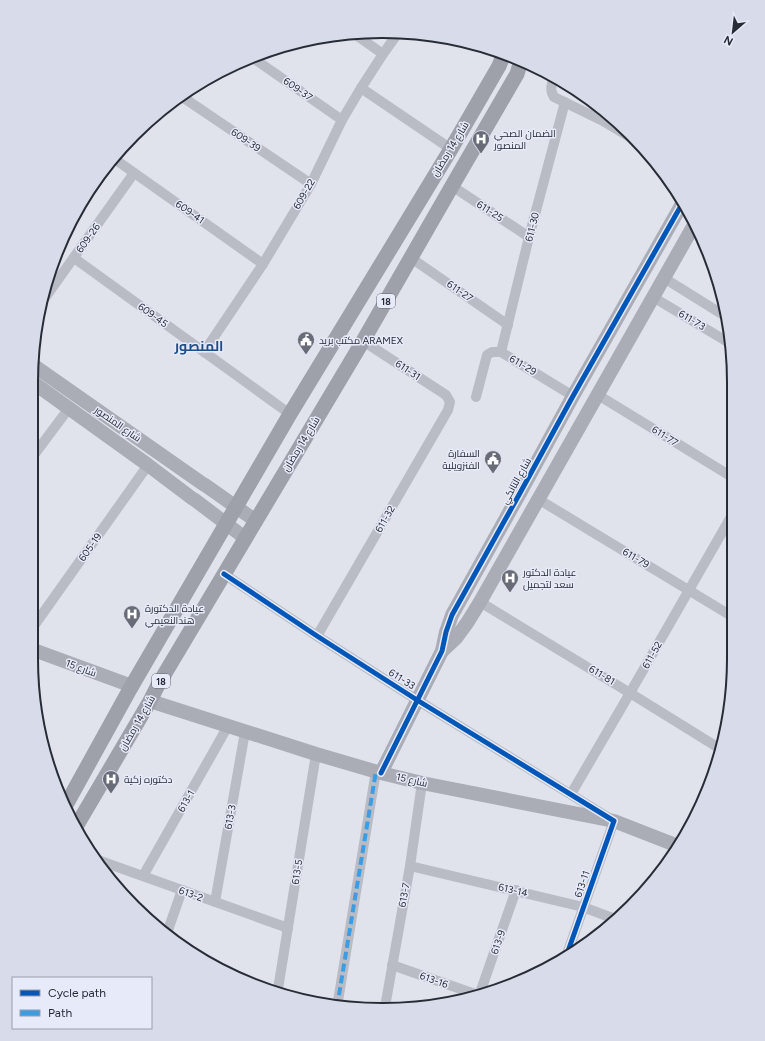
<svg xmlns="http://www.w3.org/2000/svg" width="765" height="1041" viewBox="0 0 765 1041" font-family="Figtree,Cairo,sans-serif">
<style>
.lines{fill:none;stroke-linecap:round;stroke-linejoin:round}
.street{stroke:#b9bcc5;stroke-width:10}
.secondary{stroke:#aaacb6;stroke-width:14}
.primary{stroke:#9ea1aa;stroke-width:15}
.quiet{stroke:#3d9de2;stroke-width:4;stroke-dasharray:8 4;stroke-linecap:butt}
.cycleway-casing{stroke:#e7eaf9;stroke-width:8}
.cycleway{stroke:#0057b8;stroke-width:5}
.labels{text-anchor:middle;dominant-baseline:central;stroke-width:3;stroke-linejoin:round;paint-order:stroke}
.shield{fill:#e7eaf9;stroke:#616670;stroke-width:1}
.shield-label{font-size:9px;font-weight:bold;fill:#272d36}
.street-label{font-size:10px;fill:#272d36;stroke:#e7eaf9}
.poi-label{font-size:10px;fill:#272d36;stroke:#e7eaf9;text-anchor:start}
.district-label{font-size:14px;font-weight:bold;fill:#204e85;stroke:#e7eaf9}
.rim{fill:none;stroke:#272d36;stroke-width:2}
</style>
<rect width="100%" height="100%" fill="#e0e2ec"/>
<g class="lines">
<g class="street">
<polyline points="353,33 383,54"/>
<polyline points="253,58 342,120"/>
<path d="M554 76C552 84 549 90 554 97L603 121 633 139"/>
<polyline points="361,88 451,149"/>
<polyline points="181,96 311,184"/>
<polyline points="116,160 263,264"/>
<polyline points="452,186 529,237"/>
<polyline points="74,258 290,414"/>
<polyline points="411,258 508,325"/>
<polyline points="664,278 725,316"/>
<polyline points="653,297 731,344"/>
<polyline points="42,302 134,173"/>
<polyline points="204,352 263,264 311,184 342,120 361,88 383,54 398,33"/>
<polyline points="501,352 529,237 565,102"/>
<polyline points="598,395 732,477"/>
<polyline points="476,397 487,355 492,352 501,352 573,396"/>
<polyline points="31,459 69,408"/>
<polyline points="538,499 733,617"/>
<polyline points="224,574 317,636 417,700 614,821 567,954"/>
<polyline points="480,602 630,693 722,750"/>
<polyline points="31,630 148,465"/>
<polyline points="317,636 448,410 450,402 446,395 363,341"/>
<polyline points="571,794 630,693 732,515"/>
<polyline points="95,859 288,928"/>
<polyline points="410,866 583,907 615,919"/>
<polyline points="143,876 228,726"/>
<polyline points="215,902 245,732"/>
<polyline points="167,933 182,890"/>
<polyline points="392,965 475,994"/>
<polyline points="278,989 316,754"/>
<polyline points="480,993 516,890"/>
<polyline points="337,1007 376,771"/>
<polyline points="385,1007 410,866 422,783"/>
</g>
<g class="secondary">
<polyline points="33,365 203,484"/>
<polyline points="31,381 148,465 193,499"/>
<polyline points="205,485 256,521"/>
<polyline points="195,500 245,538"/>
<polyline points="31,649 132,686"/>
<polyline points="442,651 456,638 467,623 480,602 694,225"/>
<polyline points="150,701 316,754 381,773 422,783 614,821 678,846"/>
<polyline points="381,773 442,651 446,632 452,615 520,493 573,396 682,204"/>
</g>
<g class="primary">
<polyline points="67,803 130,689 290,414 451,149 499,66 504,54"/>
<polyline points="77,825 150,701 158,685 363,341 452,186 517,74 521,61"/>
</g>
<polyline class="quiet" points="337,1007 376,771"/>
<g class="cycleway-casing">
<g id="cycleway">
<polyline points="224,574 317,636 417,700 614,821 567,954"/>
<polyline points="381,773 442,651 446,632 452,615 520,493 573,396 682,204"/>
</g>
</g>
<use href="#cycleway" class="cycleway"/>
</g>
<defs>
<g id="hospital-pin" transform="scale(0.9)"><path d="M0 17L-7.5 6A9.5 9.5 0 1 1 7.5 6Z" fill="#686c76" stroke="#e7eaf9"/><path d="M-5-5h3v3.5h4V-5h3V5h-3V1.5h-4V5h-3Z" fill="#fff"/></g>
<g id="civic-pin" transform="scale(0.9)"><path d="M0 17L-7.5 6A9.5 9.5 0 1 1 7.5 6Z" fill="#686c76" stroke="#e7eaf9"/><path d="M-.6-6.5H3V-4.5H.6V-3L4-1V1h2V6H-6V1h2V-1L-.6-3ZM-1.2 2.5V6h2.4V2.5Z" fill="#fff"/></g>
</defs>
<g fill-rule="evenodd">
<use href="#hospital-pin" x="481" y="139"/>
<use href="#civic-pin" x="306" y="340"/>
<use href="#civic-pin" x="493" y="459"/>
<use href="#hospital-pin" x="510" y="578"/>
<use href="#hospital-pin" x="132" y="614"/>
<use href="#hospital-pin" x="111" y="779"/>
</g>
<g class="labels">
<g class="shield">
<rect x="377" y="294" width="18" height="14" rx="3"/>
<rect x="152" y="674" width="18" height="14" rx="3"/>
</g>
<g class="shield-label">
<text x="386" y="301">18</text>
<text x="161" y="681">18</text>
</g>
<g class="street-label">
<text transform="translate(298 89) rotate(35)">609-37</text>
<text transform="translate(246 140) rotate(34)">609-39</text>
<text transform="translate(450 149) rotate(-59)">شارع 14 رمضان</text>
<text transform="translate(304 194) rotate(-60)">609-22</text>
<text transform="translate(490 211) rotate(33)">611-25</text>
<text transform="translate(190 212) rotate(35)">609-41</text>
<text transform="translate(532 227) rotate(-76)">611-30</text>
<text transform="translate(88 238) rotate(-55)">609-26</text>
<text transform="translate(460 291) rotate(35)">611-27</text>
<text transform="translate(153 315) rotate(36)">609-45</text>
<text transform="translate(692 320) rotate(31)">611-73</text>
<text transform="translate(523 365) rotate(31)">611-29</text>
<text transform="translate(408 370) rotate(34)">611-31</text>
<text transform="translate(118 424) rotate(35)">شارع المنصور</text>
<text transform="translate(665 436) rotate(32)">611-77</text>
<text transform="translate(301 444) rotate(-59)">شارع 14 رمضان</text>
<text transform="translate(516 481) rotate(-61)">شارع التانكي</text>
<text transform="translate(385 519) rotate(-60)">611-32</text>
<text transform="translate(90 547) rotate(-55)">605-19</text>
<text transform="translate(636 558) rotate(31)">611-79</text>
<text transform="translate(652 655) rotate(-60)">611-52</text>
<text transform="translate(81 668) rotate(20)">شارع 15</text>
<text transform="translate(602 675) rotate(31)">611-81</text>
<text transform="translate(402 679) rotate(32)">611-33</text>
<text transform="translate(137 723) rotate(-60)">شارع 14 رمضان</text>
<text transform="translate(412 780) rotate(13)">شارع 15</text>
<text transform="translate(186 801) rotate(-60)">613-1</text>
<text transform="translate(230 817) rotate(-80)">613-3</text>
<text transform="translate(297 872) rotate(-81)">613-5</text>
<text transform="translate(582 884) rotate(-71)">613-11</text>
<text transform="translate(513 890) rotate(13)">613-14</text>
<text transform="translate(191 894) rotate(20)">613-2</text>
<text transform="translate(404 895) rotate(-80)">613-7</text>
<text transform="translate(498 942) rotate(-71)">613-9</text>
<text transform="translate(434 980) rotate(20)">613-16</text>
</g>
<g class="poi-label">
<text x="494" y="133">الضمان الصحي<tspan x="494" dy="12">المنصور</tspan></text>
<text x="319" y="340">مكتب بريد ARAMEX</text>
<text x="480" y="453" text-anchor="end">السفارة<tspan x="480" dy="12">الفنزويلية</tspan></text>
<text x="523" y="572">عيادة الدكتور<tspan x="523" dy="12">سعد لتجميل</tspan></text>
<text x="145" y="608">عيادة الدكتورة<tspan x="145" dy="12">هندالنعيمي</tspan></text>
<text x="124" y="779">دكتوره زكية</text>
</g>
<g class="district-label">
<text x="199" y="346">المنصور</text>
</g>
</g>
<path d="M0 0H765V1041H0ZM382 38H383A344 344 0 0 1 727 382V659A344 344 0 0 1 383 1003H382A344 344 0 0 1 38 659V382A344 344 0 0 1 382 38Z" fill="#d8dbe9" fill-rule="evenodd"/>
<path class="rim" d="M382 38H383A344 344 0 0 1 727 382V659A344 344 0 0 1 383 1003H382A344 344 0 0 1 38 659V382A344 344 0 0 1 382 38Z"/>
<rect x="12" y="977" width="140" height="52" fill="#e7eaf9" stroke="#9a9eab"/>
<rect x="20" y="990" width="20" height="6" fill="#0057b8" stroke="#9a9eab"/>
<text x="48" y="997" font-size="12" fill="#272d36">Cycle path</text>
<rect x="20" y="1010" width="20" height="6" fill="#3d9de2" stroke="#9a9eab"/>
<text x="48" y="1017" font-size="12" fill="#272d36">Path</text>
<g transform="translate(733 32) rotate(208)" stroke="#e7eaf9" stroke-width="3" paint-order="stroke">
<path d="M0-3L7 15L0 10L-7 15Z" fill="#272d36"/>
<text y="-6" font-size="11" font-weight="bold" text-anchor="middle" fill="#272d36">N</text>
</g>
</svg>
